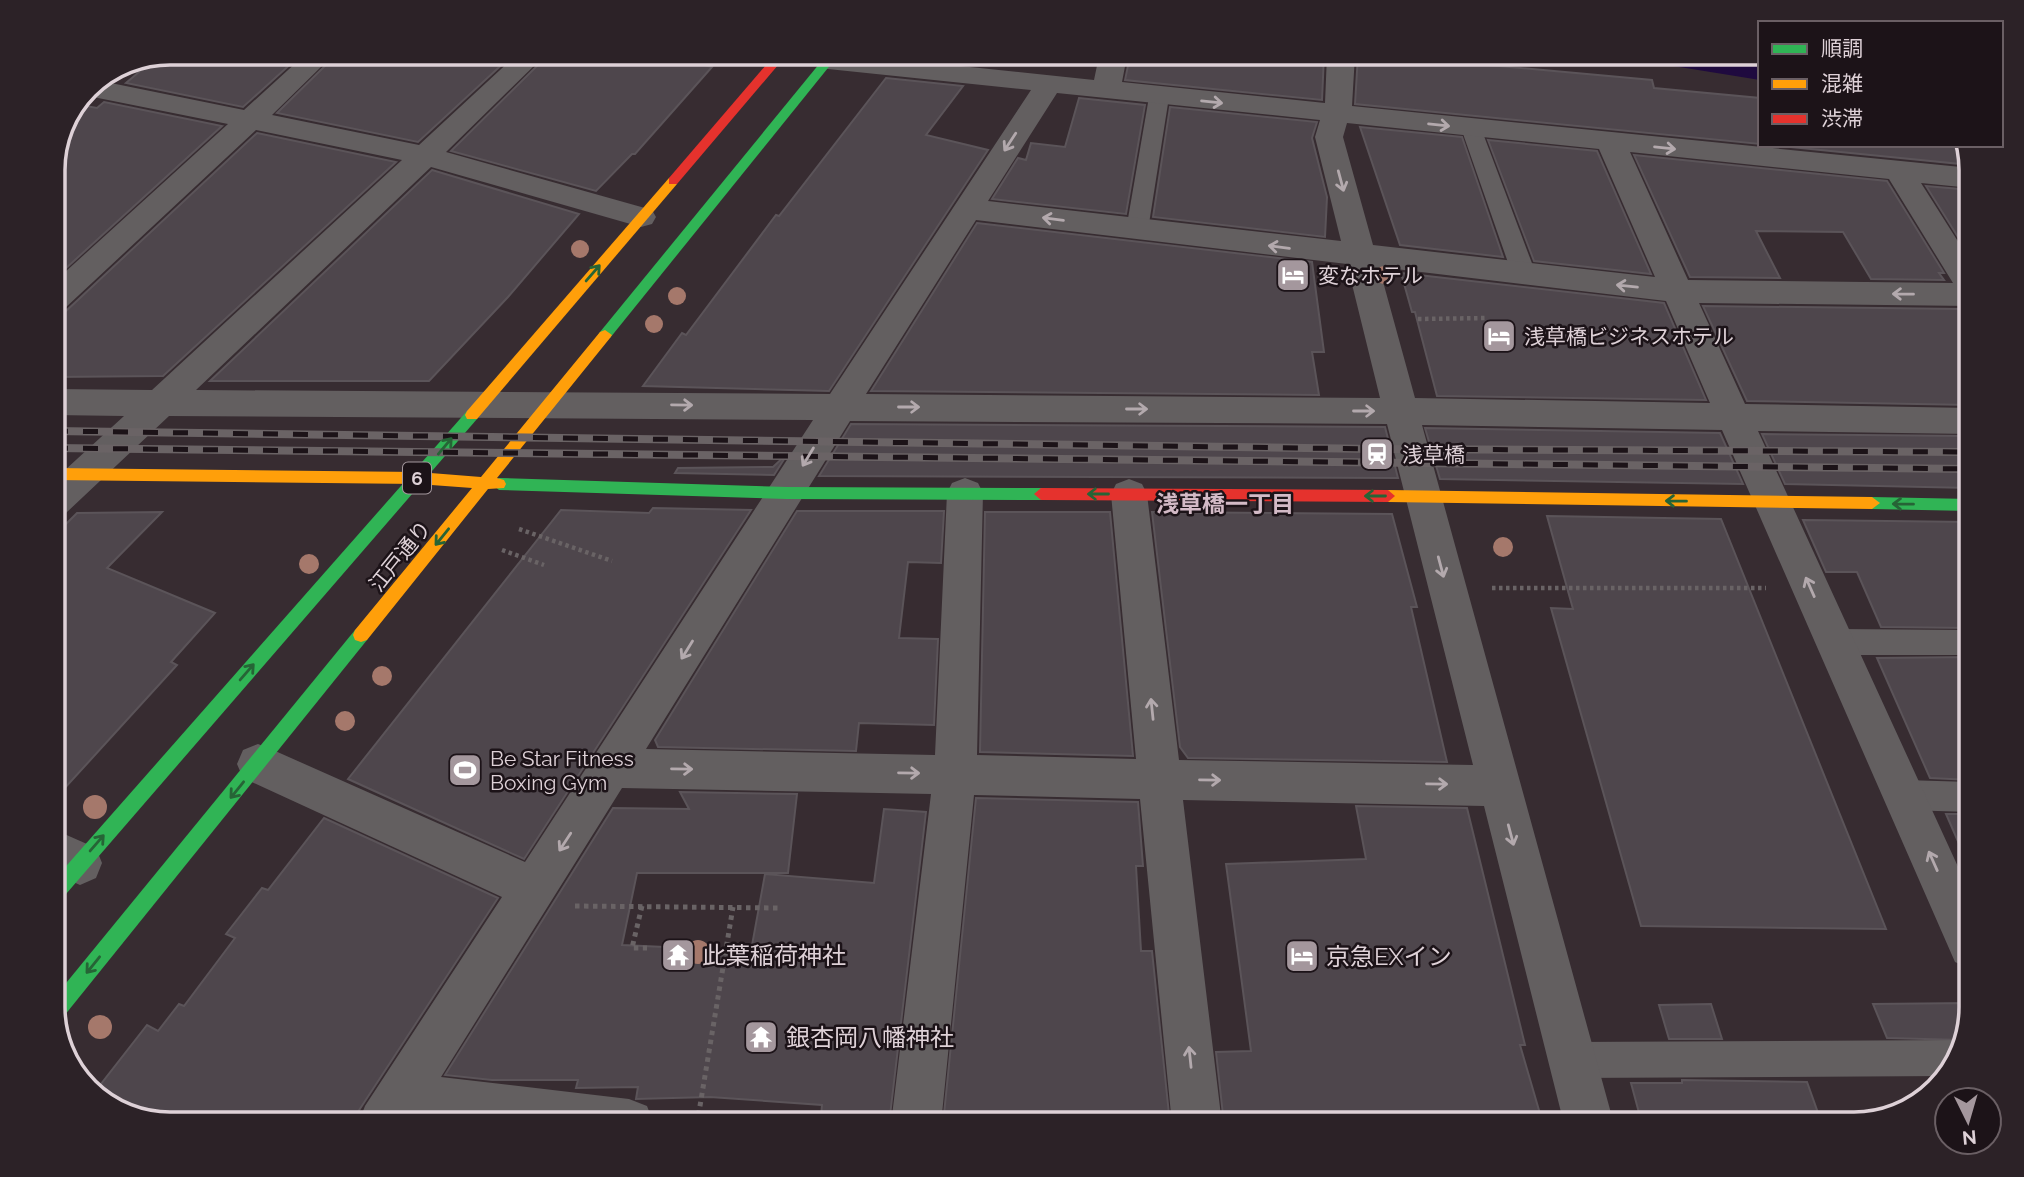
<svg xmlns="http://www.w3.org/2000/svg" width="2024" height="1177" viewBox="0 0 2024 1177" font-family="Raleway,'Noto Sans JP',sans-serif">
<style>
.water{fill:#1f0a3f}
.building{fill:#4e464c;stroke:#5b5459;stroke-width:2}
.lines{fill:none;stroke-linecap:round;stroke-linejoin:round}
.path-far1{stroke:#696365;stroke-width:4.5;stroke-dasharray:3.5 3.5;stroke-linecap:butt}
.path{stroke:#696365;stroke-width:5;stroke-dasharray:4.5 4.5;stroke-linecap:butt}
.lane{fill:#635f60;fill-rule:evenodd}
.street{fill:#635f60;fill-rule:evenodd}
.fast{fill:#30b455;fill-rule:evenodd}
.slow{fill:#ff9f0a;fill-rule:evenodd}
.jam{fill:#e5322d;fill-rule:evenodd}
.rail-casing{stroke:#6a6365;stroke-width:8}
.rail{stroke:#1c1318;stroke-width:5;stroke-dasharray:15;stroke-linecap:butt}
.tree{fill:#a5786b}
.oneway{stroke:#b3a9ad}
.oneway2{stroke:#266436}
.labels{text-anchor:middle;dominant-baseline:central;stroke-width:5;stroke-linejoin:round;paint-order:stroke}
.shield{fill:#1c1318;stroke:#a4989e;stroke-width:2}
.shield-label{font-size:19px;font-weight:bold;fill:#ded1d7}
.poi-label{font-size:21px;fill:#ded1d7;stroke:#1c1318;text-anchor:start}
.street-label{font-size:21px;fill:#ded1d7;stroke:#1c1318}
.neighbourhood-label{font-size:23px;font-weight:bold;fill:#d3bac6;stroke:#1c1318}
.near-poi-label{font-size:24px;fill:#ded1d7;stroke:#1c1318;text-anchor:start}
.rim{fill:none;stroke:#ded1d7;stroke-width:3.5}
</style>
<rect width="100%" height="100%" fill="#372c31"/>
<polygon class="water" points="1760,53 1760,80 1599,54"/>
<g class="building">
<polygon points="1298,55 1324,55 1322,100 1125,80 1130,56"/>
<polygon points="1358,55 1454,55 1455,62 1652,80 1654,88 1760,98 1760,144 1355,104"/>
<polygon points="902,57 984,57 978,65"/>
<polygon points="678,58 712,67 635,154 632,154 596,191 451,151 544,59"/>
<polygon points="508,59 418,142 277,113 331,60"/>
<polygon points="295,60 243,107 126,83 152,61"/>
<polygon points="886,78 963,86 926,135 988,150 829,391 643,386 682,333 686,335 776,215 779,216"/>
<polygon points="1079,98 1145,105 1126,214 992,199 1018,158 1026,160 1031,143 1065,147"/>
<polygon points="104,102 222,126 53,280 53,162 73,117 86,106 97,108"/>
<polygon points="1170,107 1317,122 1312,138 1327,197 1325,237 1153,217"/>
<polygon points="1360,127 1462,137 1503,257 1400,245"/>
<polygon points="257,133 396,162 163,376 53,377 53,315 66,311"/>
<polygon points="1488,140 1597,151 1651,274 1534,261"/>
<polygon points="1770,145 1966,145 1971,165"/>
<polygon points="1634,155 1887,181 1944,273 1939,273 1944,280 1871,279 1843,232 1756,231 1780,278 1690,277"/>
<polygon points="432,170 579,214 508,297 429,381 210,381"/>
<polygon points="1926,186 1971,190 1971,237 1958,237"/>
<polygon points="977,223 1312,262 1324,352 1312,352 1319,395 871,391"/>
<polygon points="1401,273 1664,303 1706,400 1437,396 1415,312 1412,312"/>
<polygon points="1703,306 1961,309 1971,326 1971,405 1747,401"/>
<polygon points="851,424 1385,427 1398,478 819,476"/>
<polygon points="1425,428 1720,433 1743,484 1440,479"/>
<polygon points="1762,434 1971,436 1971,488 1785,484"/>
<polygon points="788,453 774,475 675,473 678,468 773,467"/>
<polygon points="653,508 751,510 524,859 348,779 561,510 649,513"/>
<polygon points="797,511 944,511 941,563 908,562 899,638 938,639 934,725 859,723 856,751 658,747 655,740"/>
<polygon points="162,512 107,568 215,613 171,662 177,665 53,801 53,537 77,513"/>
<polygon points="985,512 1110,512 1133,756 980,752"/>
<polygon points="1152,512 1392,514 1417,607 1411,607 1447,762 1188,758 1180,747"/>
<polygon points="1547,516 1721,519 1886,929 1641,926 1551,608 1573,609"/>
<polygon points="1803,520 1971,522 1971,628 1881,627 1857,572 1826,572"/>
<polygon points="1971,657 1971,780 1930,778 1877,658"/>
<polygon points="680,792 797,794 788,873 637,873 622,945 751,951 765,874 874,883 884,809 926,812 889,1124 863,1124 864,1118 821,1116 822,1105 710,1097 636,1099 638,1087 576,1088 578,1080 492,1080 445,1075 613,808 689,809"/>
<polygon points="976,798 1138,802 1143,866 1136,866 1141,951 1152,951 1170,1124 943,1124"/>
<polygon points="1356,806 1467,808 1525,1045 1520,1045 1543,1124 1224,1124 1216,1052 1251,1051 1226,864 1366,859"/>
<polygon points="1946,814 1971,814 1971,871"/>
<polygon points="324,818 498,898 350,1124 170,1124 111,1109 94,1093 147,1025 158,1031 179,1004 184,1006 235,938 226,934 262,888 268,890"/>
<polygon points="1971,1003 1963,1040 1887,1038 1873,1004"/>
<polygon points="1711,1004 1722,1039 1669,1039 1659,1005"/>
<polygon points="1682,1080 1807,1082 1822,1124 1642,1124 1631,1083 1682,1083"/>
</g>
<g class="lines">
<g class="path-far1">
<polyline points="1418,319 1488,318"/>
<polyline points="519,529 612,561"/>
<polyline points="502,550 544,565"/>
<polyline points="1492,588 1766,588"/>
</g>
<g class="path">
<polyline points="575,906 781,908"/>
<polyline points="642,906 632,948 647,948"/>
<polyline points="697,1124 733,907"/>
</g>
<g class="lane">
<polygon points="1159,91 1169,97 1148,230 1145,235 1129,235 1126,230 1149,97"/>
<polygon points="1471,121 1481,128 1536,274 1532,280 1516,280 1512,274 1461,128"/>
<polygon points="1835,629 1971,630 1971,655 1835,655 1825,651 1821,642 1825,633"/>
<polygon points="1904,780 1971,782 1971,812 1904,810 1893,805 1888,795 1893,785"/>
<polygon points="1958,1040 1962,1042 1956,1066 1946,1076 1571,1078 1559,1072 1553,1060 1559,1048 1571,1042"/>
</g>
<g class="street">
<path d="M1327 55H1355L1352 106 1971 168V188L1921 183 1971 262V306L1699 303 1745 404 1971 408V434L1758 431 1971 895V969L1955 962 1722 430 1422 425 1614 1124H1564L1484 806 1183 800 1222 1124H1172L1140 799 974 795 941 1124H891L931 794 622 788 441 1077 629 1099 647 1106 654 1124H358L365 1106 502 897 243 778 237 764 243 750 258 744 273 750 525 862 813 420 169 416 66 513 53 518V481L124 416 53 415V389L152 390 402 160 256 130 64 309 53 313V283L228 124 83 95 87 86 96 80 244 110 299 60H328L272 115 419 145 512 59H541L446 152 652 210 656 217 652 224 641 227 431 167 196 390 830 394 1031 90 828 69 818 67 814 61 817 58 874 57 1094 80 1099 56H1127L1122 82 1325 103ZM1057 93 1320 120 1315 137 1341 241 988 201ZM1347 123 1599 149 1655 277 1373 245 1343 137ZM1630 152 1889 179 1953 283 1688 280ZM976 220 1347 264 1380 398 866 394ZM1379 267 1666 301 1710 403 1415 398ZM850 421 1387 424 1473 765 1179 760 1147 494 1142 484 1129 479 1116 484 1111 494 1136 759 977 755 983 493 978 483 965 478 952 483 947 493 935 755 646 749Z"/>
<polygon points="53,829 96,848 102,863 96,878 80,885 53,873"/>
</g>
<g class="fast">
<polygon points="824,58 836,58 610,338 600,338 598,335 600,332"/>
<polygon points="472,410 477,411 479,415 477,419 60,901 53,904 53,881 467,411"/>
<polygon points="499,478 787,487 1041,488 1048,494 1041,500 787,499 499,490 492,484"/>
<polygon points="1872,497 1971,499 1971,511 1872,509 1864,503"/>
<polygon points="361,628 367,630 369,635 367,640 60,1021 55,1023 53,999 355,630"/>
</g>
<g class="slow">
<polygon points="673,177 677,178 677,184 477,419 467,419 465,415 467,411 669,178"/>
<polygon points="605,330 612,335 610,338 497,478 504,480 506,484 504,488 488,489 367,640 361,642 355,640 353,635 355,630 472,488 418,484 53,480 53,468 418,472 481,477 600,332"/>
<polygon points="1388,490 1872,497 1880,503 1872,509 1388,502 1381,496"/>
</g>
<g class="jam">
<polygon points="772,58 784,58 677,184 669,184 669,178"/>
<polygon points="1041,488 1388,490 1395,496 1388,502 1041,500 1034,494"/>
</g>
<g class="rail-casing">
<g id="rail">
<polyline points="53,431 1377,449 1971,452"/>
<polyline points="53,448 1971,469"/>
</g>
</g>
<use href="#rail" class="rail"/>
</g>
<g class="tree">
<circle cx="580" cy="249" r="9"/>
<circle cx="1384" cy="275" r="9"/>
<circle cx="677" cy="296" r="9"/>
<circle cx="654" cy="324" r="9"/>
<circle cx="1503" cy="547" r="10"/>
<circle cx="309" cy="564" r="10"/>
<circle cx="382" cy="676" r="10"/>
<circle cx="345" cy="721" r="10"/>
<circle cx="95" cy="807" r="12"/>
<circle cx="698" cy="952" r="12"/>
<circle cx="100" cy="1027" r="12"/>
</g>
<defs><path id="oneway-shaft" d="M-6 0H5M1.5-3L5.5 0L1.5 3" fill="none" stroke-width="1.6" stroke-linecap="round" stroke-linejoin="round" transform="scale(1.75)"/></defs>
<g class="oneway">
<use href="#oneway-shaft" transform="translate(1212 102) rotate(6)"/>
<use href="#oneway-shaft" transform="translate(1439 125) rotate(6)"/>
<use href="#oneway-shaft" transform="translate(1010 142) rotate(123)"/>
<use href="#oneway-shaft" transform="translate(1665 148) rotate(6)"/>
<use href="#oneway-shaft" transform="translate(1341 181) rotate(75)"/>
<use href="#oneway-shaft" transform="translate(1053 219) rotate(-173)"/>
<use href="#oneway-shaft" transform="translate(1279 247) rotate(-173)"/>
<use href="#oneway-shaft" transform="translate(1627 286) rotate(-174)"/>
<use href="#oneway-shaft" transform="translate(1903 294) rotate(-179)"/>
<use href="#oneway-shaft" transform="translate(682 405) rotate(1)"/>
<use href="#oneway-shaft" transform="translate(909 407)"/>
<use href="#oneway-shaft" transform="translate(1137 409)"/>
<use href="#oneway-shaft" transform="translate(1364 411)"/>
<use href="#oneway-shaft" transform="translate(808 457) rotate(121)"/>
<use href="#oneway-shaft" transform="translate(1441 567) rotate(75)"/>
<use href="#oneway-shaft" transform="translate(1810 587) rotate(-114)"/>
<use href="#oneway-shaft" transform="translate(687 650) rotate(122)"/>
<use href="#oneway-shaft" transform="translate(1152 709) rotate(-96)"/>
<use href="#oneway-shaft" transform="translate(682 769) rotate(1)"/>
<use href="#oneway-shaft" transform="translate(909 773) rotate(1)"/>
<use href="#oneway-shaft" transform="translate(1210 780) rotate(1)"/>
<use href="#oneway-shaft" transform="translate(1437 784) rotate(1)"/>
<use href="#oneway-shaft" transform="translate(1511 835) rotate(75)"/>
<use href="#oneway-shaft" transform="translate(565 842) rotate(123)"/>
<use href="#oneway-shaft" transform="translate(1933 861) rotate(-114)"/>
<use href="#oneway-shaft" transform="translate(1190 1057) rotate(-96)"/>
</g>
<g class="oneway2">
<use href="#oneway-shaft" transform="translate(593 273) rotate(-49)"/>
<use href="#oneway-shaft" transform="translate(445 446) rotate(-50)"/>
<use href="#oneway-shaft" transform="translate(1098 494) rotate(-180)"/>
<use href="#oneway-shaft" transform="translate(1375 496) rotate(-180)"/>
<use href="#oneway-shaft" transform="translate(1676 501) rotate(-179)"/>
<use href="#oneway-shaft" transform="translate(1903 504) rotate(-179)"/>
<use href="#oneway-shaft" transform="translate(442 537) rotate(129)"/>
<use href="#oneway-shaft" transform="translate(247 672) rotate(-49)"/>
<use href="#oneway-shaft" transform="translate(237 790) rotate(129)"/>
<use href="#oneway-shaft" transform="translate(97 843) rotate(-49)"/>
<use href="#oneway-shaft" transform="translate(93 965) rotate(129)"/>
</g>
<defs>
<g id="hotel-square" transform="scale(1.75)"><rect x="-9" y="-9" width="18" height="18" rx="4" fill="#a4979d" stroke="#1c1318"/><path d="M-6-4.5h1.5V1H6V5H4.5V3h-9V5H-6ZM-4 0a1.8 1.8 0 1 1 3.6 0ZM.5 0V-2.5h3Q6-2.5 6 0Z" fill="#fff"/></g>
<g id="station-square" transform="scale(1.75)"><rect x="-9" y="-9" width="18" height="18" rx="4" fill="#a4979d" stroke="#1c1318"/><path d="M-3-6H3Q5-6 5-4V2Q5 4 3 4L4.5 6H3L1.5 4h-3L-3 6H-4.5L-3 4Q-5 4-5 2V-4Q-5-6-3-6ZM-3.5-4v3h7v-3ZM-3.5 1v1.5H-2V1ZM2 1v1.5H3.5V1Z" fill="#fff"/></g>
<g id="stadium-square" transform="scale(1.75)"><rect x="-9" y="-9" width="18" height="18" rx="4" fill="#a4979d" stroke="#1c1318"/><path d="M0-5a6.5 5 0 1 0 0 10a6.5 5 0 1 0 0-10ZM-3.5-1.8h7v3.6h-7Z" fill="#fff"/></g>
<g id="temple-square" transform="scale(1.75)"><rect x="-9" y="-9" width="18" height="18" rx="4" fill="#a4979d" stroke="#1c1318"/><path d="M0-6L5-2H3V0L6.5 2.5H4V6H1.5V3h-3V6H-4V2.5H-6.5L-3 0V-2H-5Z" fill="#fff"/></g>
</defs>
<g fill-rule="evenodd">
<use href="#hotel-square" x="1293" y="275"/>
<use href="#hotel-square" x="1499" y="336"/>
<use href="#station-square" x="1377" y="454"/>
<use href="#stadium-square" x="465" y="770"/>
<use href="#temple-square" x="678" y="955"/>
<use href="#hotel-square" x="1302" y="956"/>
<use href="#temple-square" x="761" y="1037"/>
</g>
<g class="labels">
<rect class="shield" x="403" y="462.5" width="28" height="31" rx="5"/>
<g class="shield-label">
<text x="417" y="478">6</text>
</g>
<g class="poi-label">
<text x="1318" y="275">変なホテル</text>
<text x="1524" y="336">浅草橋ビジネスホテル</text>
<text x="1402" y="454">浅草橋</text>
<text x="490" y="758">Be Star Fitness<tspan x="490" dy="24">Boxing Gym</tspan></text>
</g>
<g class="street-label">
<text transform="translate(400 556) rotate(-51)">江戸通り</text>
</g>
<g class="neighbourhood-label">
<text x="1225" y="503">浅草橋一丁目</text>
</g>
<g class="near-poi-label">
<text x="702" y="955">此葉稲荷神社</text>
<text x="1326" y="956">京急EXイン</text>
<text x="786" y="1037">銀杏岡八幡神社</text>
</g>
</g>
<path d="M0 0H2024V1177H0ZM170 65H1854A105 105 0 0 1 1959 170V1007A105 105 0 0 1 1854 1112H170A105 105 0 0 1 65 1007V170A105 105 0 0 1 170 65Z" fill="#2c2227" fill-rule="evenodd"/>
<path class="rim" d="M170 65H1854A105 105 0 0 1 1959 170V1007A105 105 0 0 1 1854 1112H170A105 105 0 0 1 65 1007V170A105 105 0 0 1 170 65Z"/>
<rect x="1758" y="21" width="245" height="126" fill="#1c1318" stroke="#6a5f64" stroke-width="2"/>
<rect x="1772" y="44" width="35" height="10" fill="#30b455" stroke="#6a5f64" stroke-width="2"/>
<text x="1821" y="56" font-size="21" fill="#ded1d7">順調</text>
<rect x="1772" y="79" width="35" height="10" fill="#ff9f0a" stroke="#6a5f64" stroke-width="2"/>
<text x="1821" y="91" font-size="21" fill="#ded1d7">混雑</text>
<rect x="1772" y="114" width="35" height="10" fill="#e5322d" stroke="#6a5f64" stroke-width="2"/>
<text x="1821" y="126" font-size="21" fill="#ded1d7">渋滞</text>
<g transform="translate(1968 1121) rotate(175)"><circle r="33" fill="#1c1318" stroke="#6a5f64" stroke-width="2"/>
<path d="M0-5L12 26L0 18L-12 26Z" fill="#a4979d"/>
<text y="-10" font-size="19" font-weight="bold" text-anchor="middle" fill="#ded1d7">N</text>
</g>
</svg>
